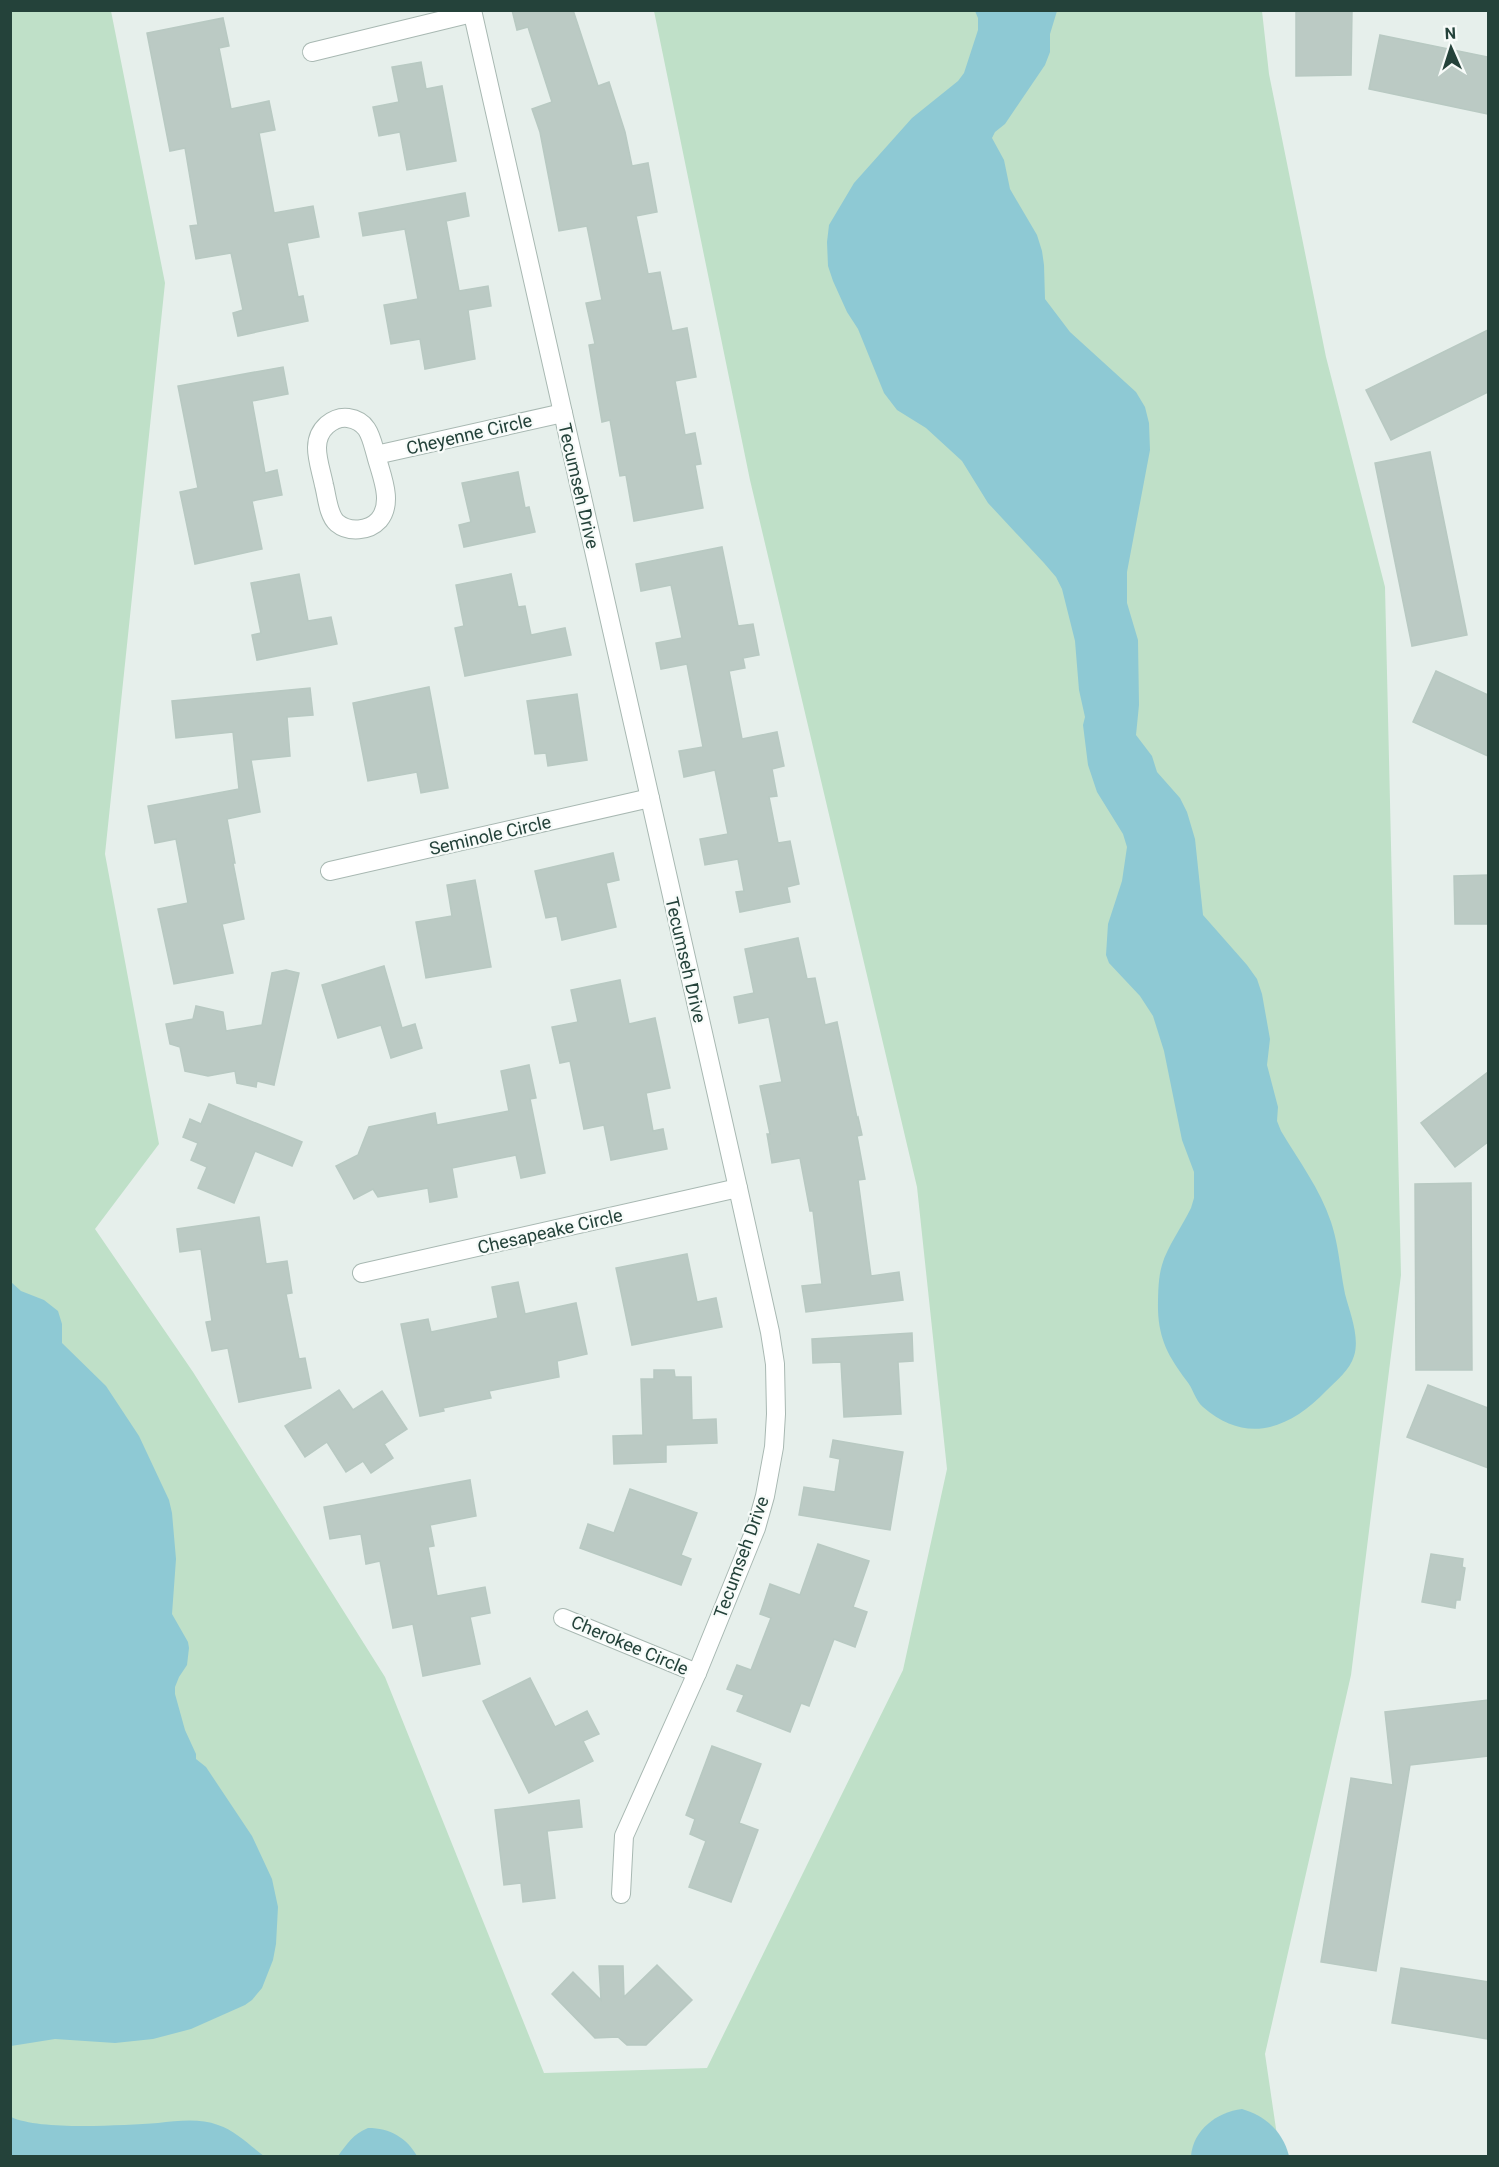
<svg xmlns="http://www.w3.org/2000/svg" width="1499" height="2167" viewBox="0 0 1499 2167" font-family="Roboto,sans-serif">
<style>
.green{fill:#bfe0c8}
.water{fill:#8ec9d4}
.building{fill:#bbcac4;stroke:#b8c9c2;stroke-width:1.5}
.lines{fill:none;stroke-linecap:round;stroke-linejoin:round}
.street-casing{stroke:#a8b8b2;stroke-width:20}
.street{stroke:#fff;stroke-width:18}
.labels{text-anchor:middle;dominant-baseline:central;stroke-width:4.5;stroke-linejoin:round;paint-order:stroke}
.street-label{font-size:18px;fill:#24423a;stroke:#f7fbf9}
</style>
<rect width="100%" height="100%" fill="#e6efeb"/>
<polygon class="green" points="11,11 111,11 165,283 105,854 159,1144 95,1229 193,1372 385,1677 544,2073 707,2068 903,1670 947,1469 917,1187 750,480 654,11 1262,11 1269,74 1326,357 1385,587 1401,1275 1351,1675 1265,2054 1280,2156 11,2156"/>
<g class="water">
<path d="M975 11H1057L1050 34V52L1045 65 1005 124 995 132 992 138 1004 160 1010 189 1037 235 1042 251 1044 265 1045 299 1070 332 1136 392 1145 407 1149 423 1150 450 1127 572V603L1138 640 1139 705 1136 735 1152 756 1157 772 1180 798 1187 812 1195 839 1203 915 1247 965 1257 979 1262 994 1270 1039 1267 1065 1278 1107 1277 1121 1281 1131C1299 1161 1320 1189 1331 1222 1339 1246 1340 1270 1345 1294 1350 1313 1360 1337 1354 1356 1350 1370 1336 1381 1326 1391 1290 1429 1246 1445 1203 1407 1195 1400 1193 1388 1186 1380 1169 1357 1159 1340 1158 1310 1158 1296 1158 1278 1162 1265 1167 1247 1183 1225 1191 1208L1194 1198V1172L1182 1140 1164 1051 1153 1016 1140 996 1109 963 1106 955 1108 924 1122 881 1127 847 1123 834 1097 792 1088 765 1083 725 1085 717 1079 690 1075 641 1062 589 1056 577 1044 563 988 503 962 461 926 428 897 410 884 393 858 329 847 312 833 281 828 266 827 242 829 225 854 183 912 118 958 81 964 73 978 30V18Z"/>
<polygon points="11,1282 21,1291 44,1300 58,1311 62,1324 62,1343 106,1386 139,1436 169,1500 172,1513 176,1559 172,1614 188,1642 189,1648 187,1665 179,1677 175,1687 175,1694 185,1730 196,1754 196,1759 206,1767 252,1836 272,1879 278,1907 276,1944 273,1960 262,1988 252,2000 245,2005 191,2029 153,2039 115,2043 55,2039 11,2046"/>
<path d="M1242 2109C1266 2116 1283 2132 1289 2156H1191C1193 2130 1217 2112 1242 2109Z"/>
<path d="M11 2117C41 2131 123 2125 158 2123 178 2121 199 2118 218 2125 236 2131 249 2145 264 2156H11Z"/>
<path d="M368 2128C390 2128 407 2138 417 2156H338C347 2144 353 2134 368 2128Z"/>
</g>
<g class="building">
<polygon points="512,10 573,10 598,86 609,82 625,132 632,166 648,163 657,212 636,216 648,274 660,272 672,331 687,328 696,377 675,381 685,435 695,433 701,464 695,465 703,508 634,521 626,475 620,476 610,420 602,422 597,393 589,345 595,344 586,303 602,300 587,226 559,231 540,132 532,109 552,102 528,27 517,30"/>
<polygon points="1296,10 1352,10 1351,75 1296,76"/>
<polygon points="223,18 229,46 219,48 231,109 269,101 275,130 259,133 274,213 313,206 319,237 287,243 298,297 303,296 308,321 238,336 233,313 243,310 231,253 196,259 190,226 198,225 185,148 170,151 147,33"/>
<polygon points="1380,35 1488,57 1488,114 1369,89"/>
<polygon points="421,62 426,89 442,86 456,161 407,170 400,132 379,136 373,107 399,102 392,67"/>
<polygon points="465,193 469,216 446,221 459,291 488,286 491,306 468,310 475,359 425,369 420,339 391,344 384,305 418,299 405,229 363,236 359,213"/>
<polygon points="1488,330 1488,392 1391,440 1366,390"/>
<polygon points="283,367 288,394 252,401 265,473 277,470 282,495 252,501 262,549 195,564 180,492 198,488 178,386"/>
<polygon points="1430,452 1467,635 1412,646 1375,463"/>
<polygon points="518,472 525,508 529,507 535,532 464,547 459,525 471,522 462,483"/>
<polygon points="722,547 738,626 753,624 759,655 743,658 745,668 729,671 742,739 777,732 784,766 772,769 777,796 769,797 778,843 790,841 799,884 787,887 790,902 740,912 736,892 744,891 738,859 705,865 700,839 728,834 715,770 684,777 679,751 703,747 687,664 661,669 656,643 682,638 671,585 641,591 636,564"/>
<polygon points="299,574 308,621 331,617 337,644 257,660 252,635 261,633 251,583"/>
<polygon points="511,574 518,607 525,606 531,635 565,628 571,655 465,676 455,628 464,626 456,585"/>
<polygon points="1436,671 1488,695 1488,756 1413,722"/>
<polygon points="429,687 448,788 421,793 417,772 368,781 353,703"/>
<polygon points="310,688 313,715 287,717 290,756 251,760 260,812 227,819 235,863 233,863 244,919 222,924 233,973 174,984 158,909 188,903 176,839 155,843 148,806 239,789 233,732 176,738 172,701"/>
<polygon points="577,694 587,760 548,766 546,753 535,754 527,701"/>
<polygon points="613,853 619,880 606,883 616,927 562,940 557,916 546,918 535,871"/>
<polygon points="1488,875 1488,924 1455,924 1454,876"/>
<polygon points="475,880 491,967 426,978 416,922 452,916 447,885"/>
<polygon points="798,938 807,979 815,978 825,1025 837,1022 857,1118 858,1117 862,1135 857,1136 865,1179 858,1180 871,1276 899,1272 903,1300 806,1312 802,1286 822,1284 813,1211 810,1211 800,1158 772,1163 767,1134 770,1134 760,1086 782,1082 769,1017 739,1023 734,997 754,993 745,949"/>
<polygon points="384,966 402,1028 415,1024 422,1048 391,1058 381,1025 338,1038 322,985"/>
<polygon points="286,970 299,973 274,1085 257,1081 256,1087 237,1083 235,1071 208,1076 185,1071 180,1047 170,1044 166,1024 193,1019 196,1006 223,1012 226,1031 262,1025 272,973"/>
<polygon points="620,980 629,1024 655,1018 670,1088 646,1093 653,1131 663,1129 667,1149 611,1160 604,1125 584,1129 570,1061 560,1063 552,1027 578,1022 571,990"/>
<polygon points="529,1065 536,1098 530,1099 545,1173 521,1178 516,1155 452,1168 457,1197 430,1202 428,1188 378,1197 373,1189 354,1199 336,1166 358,1155 369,1127 435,1113 437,1125 509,1111 501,1071"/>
<polygon points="1488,1072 1488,1142 1455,1167 1421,1123"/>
<polygon points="209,1104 302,1142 292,1166 255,1151 234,1203 198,1188 207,1167 191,1160 198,1143 183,1137 190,1119 201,1124"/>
<polygon points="1471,1183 1472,1370 1416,1370 1415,1184"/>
<polygon points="259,1217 266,1264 287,1261 292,1293 286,1294 299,1359 305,1358 311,1388 239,1402 228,1348 212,1351 206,1322 212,1321 201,1249 180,1252 177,1229"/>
<polygon points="687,1254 697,1302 716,1298 722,1327 632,1345 616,1268"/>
<polygon points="518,1282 525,1314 576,1303 587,1354 557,1361 559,1377 489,1391 491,1398 443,1408 444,1411 420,1416 401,1324 428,1319 431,1332 498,1318 492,1287"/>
<polygon points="912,1333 913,1361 898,1362 901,1414 844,1417 841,1362 813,1363 812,1339"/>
<polygon points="654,1370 674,1370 675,1377 691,1377 692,1420 716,1419 717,1443 666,1445 666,1462 614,1464 613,1436 643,1435 641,1379 654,1379"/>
<polygon points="1428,1385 1488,1408 1488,1468 1407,1437"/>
<polygon points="339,1390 353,1410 382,1391 407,1429 384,1444 393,1458 371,1473 363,1461 346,1472 327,1442 305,1457 285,1426"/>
<polygon points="833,1440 903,1452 890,1530 799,1515 804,1487 835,1492 840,1459 830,1457"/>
<polygon points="470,1480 476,1516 430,1525 434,1546 428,1547 437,1596 485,1587 490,1613 470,1617 480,1664 423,1676 413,1624 393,1628 380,1561 366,1564 361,1534 330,1539 324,1507"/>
<polygon points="630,1489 697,1513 681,1555 691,1559 681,1585 580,1548 588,1524 614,1533"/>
<polygon points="818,1544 869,1561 853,1607 867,1612 855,1647 834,1639 809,1706 801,1703 790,1732 737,1711 744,1695 727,1689 737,1665 751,1670 771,1618 760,1614 770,1584 800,1595"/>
<polygon points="1431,1554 1463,1559 1462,1567 1465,1568 1460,1600 1456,1600 1455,1608 1422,1602"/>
<polygon points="530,1678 555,1727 587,1711 599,1734 583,1741 593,1761 529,1793 483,1701"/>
<polygon points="1488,1700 1488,1756 1410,1765 1376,1971 1321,1962 1351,1778 1393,1785 1385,1712"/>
<polygon points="712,1746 761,1764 739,1823 758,1830 731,1902 689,1887 706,1841 690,1834 695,1819 686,1815"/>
<polygon points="579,1800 582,1827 547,1831 555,1898 523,1902 521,1883 504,1885 495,1810"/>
<polygon points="657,1965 692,2000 646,2045 627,2045 618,2037 595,2038 552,1994 573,1972 601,2000 599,1966 623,1966 624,1997"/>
<polygon points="1401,1968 1488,1982 1488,2039 1392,2023"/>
</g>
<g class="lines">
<g class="street-casing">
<g id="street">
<polyline points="472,10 738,1188 770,1332 775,1364 776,1414 774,1447 765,1496 756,1528 697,1673 624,1836 621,1894"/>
<polyline points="312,52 472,13"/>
<path d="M376 455C371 438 369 421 348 418 340 417 333 420 327 425 309 441 320 464 324 485 327 496 328 515 337 523 349 533 369 531 379 520 394 502 381 475 376 455L563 413"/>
<polyline points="330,871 650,798"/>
<polyline points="362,1273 738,1188"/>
<polyline points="563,1618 697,1673"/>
</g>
</g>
<use href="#street" class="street"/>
</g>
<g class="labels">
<g class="street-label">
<text transform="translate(469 434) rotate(-13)">Cheyenne Circle</text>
<text transform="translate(579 486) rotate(77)">Tecumseh Drive</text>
<text transform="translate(490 835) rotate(-13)">Seminole Circle</text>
<text transform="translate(686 960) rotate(77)">Tecumseh Drive</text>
<text transform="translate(550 1231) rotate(-13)">Chesapeake Circle</text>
<text transform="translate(741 1557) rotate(-70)">Tecumseh Drive</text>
<text transform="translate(630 1645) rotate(23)">Cherokee Circle</text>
</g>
</g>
<rect width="1499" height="2167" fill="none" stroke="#24423a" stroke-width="24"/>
<g transform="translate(1451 48) rotate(357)" stroke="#f7fbf9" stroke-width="4.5" paint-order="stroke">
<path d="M0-4.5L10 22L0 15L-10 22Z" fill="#24423a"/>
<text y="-9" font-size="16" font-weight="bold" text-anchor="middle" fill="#24423a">N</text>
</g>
</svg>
